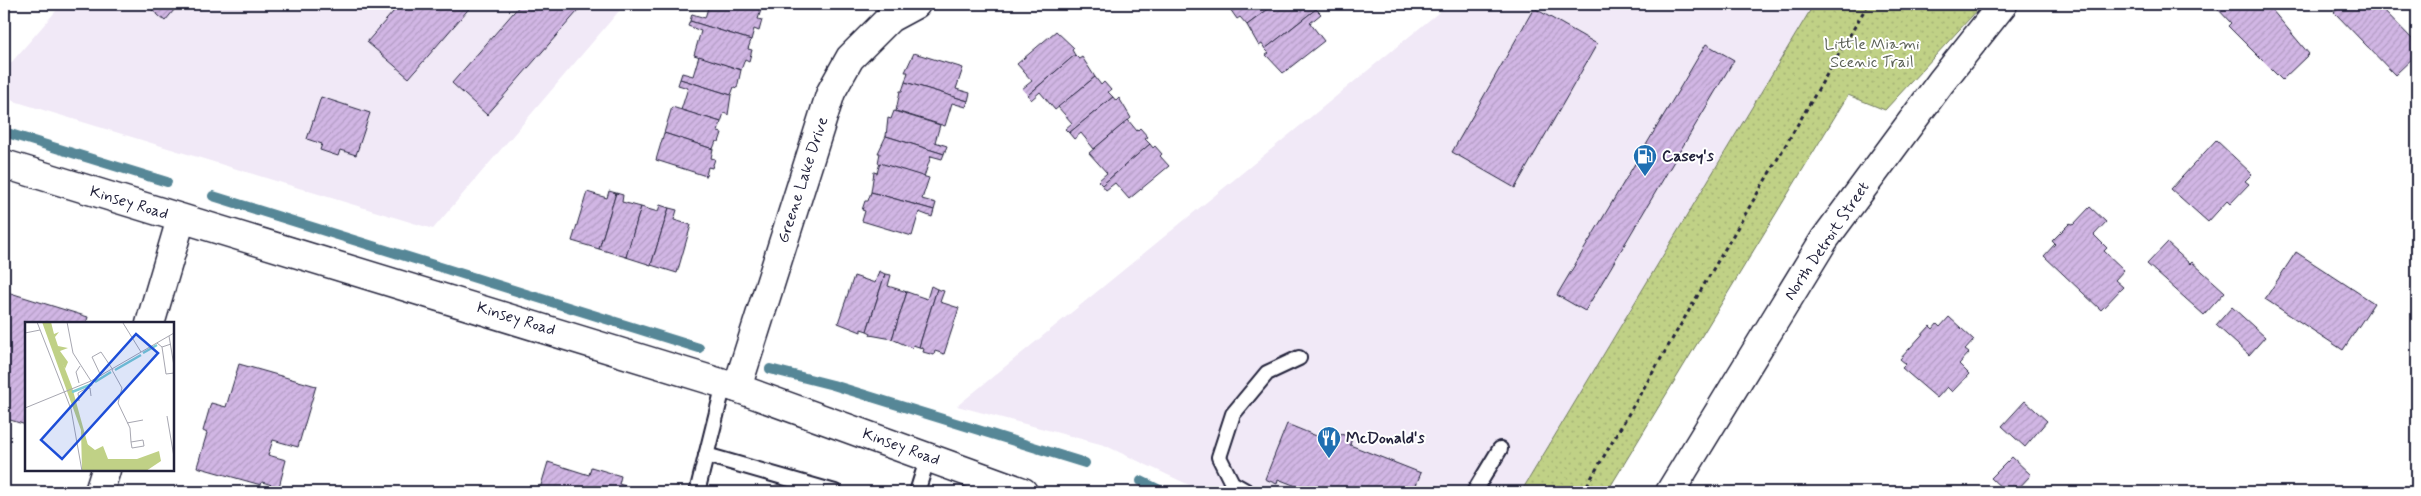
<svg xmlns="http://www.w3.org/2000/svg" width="2421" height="496" viewBox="0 0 2421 496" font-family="Mynerve,sans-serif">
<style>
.built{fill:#f1e9f7}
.park{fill:url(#park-dots);stroke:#717a60}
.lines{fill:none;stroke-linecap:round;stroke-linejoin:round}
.stream{stroke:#578797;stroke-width:10}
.building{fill:url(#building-hatch);stroke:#22223b}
.lane-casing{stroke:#22223b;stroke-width:18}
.street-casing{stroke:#22223b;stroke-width:31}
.secondary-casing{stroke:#22223b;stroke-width:31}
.highway-casing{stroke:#22223b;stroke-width:31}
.path{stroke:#22223b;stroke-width:3;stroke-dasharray:4 4;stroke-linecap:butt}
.lane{stroke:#fff;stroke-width:14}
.street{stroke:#fff;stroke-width:28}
.secondary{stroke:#fff;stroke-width:28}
.highway{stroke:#fff;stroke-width:28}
.labels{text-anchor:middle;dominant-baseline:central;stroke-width:4;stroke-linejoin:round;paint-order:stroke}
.park-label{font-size:16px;fill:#595f55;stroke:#fff}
.poi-label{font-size:16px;font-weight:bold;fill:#22223b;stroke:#fff;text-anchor:start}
.street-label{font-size:16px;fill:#22223b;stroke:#fff}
.inset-river{fill:none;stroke:#7acbd4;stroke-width:2.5}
.inset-road{fill:none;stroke:#a7a7b1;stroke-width:1}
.view{fill:#1d4ed8;fill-opacity:0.15;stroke:#1d4ed8;stroke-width:2.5}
.inset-edge{fill:none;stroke:#22223b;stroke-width:2.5}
</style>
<defs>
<pattern id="park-dots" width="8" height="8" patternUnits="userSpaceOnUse" patternTransform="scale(1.25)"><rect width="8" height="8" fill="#c0d186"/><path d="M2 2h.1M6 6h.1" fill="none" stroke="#a5b375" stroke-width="1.8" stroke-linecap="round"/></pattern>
<pattern id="building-hatch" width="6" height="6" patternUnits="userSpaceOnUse" patternTransform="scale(1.25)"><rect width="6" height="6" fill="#d1b6e4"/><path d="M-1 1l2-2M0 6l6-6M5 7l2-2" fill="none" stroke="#b39cc4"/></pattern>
</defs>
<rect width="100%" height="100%" fill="#fff"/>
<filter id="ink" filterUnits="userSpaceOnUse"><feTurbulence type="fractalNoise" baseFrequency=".02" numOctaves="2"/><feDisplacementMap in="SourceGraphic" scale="10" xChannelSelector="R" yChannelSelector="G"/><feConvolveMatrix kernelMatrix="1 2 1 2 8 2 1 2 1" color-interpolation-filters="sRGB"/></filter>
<g filter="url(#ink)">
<g class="built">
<polygon points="62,4 625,4 433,229 4,98 4,71"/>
<polygon points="1449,4 1814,4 1521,492 1204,492 1104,445 957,406"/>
</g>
<polygon class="park" points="1814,4 1983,4 1885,110 1848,95 1607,492 1521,492"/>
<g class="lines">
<g class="stream">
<polyline points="4,132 167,182"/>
<polyline points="213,196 699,348"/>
<polyline points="770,369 833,385 1085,463"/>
<polyline points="1141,481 1164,492"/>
</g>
</g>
<g class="building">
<polygon points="145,4 179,4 165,21"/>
<polygon points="400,4 473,4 409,78 367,42"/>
<polygon points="521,4 584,4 487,115 452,83"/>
<polygon points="709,4 742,4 761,10 758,19 762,20 759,31 754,29 751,40 690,21 692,14 705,18"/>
<polygon points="1230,4 1275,4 1247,25 1240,17 1237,19 1230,9 1232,7"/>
<polygon points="1275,4 1296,4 1301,11 1313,4 1316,9 1265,49 1262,44 1259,46 1247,25"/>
<polygon points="2220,4 2267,4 2309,54 2282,80 2228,26 2231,23 2216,7"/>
<polygon points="2343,4 2378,4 2417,44 2417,54 2395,75 2334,12"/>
<polygon points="1534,8 1597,44 1515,188 1452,152"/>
<polygon points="1316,9 1321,14 1310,23 1324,41 1283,73 1266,55 1269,53 1265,49"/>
<polygon points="690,21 751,40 748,49 752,50 749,61 745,59 741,70 694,55 701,31 688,26"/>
<polygon points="1056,31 1074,48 1072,50 1075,55 1028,95 1022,89 1032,81 1017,64"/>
<polygon points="1706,44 1734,60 1585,311 1557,295"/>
<polygon points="914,53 963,68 956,89 970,93 968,101 905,82 908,72 905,72"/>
<polygon points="1075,55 1079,59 1082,57 1095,77 1055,110 1040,92 1031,100 1028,95"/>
<polygon points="699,56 741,70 737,88 734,87 731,95 680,79 682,73 693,76"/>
<polygon points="1095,77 1101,85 1104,82 1111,90 1108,92 1113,97 1069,133 1065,129 1072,123 1058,107"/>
<polygon points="680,79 731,95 728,115 724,113 721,122 681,110 688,88 678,85"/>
<polygon points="905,82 968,101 966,107 952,103 945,126 896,111 900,91 902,91"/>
<polygon points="321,97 370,113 356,155 340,150 338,156 320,150 322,144 307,139"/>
<polygon points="1113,97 1116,101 1119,98 1131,118 1094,149 1081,133 1074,139 1069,133"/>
<polygon points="672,107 721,122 718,132 722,133 719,142 716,141 713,149 664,133"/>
<polygon points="894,111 940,125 935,142 947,146 944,154 886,136 888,118 891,119"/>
<polygon points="1128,120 1137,131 1140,128 1148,137 1145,139 1150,144 1102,185 1098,181 1107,173 1089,153"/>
<polygon points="664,133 713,149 711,158 715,159 712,168 708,167 706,176 656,160"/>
<polygon points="886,136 944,154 942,159 931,156 924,177 878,163 880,153 878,153"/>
<polygon points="2216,140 2252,174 2245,181 2249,184 2230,204 2227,201 2208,222 2171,189"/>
<polygon points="1150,144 1153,148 1155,146 1162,154 1160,156 1169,166 1129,199 1115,183 1106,190 1102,185"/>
<polygon points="880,163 929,178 922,199 936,203 934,210 871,192 874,172 877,173"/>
<polygon points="609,191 616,193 599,249 572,241 587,192 607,198"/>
<polygon points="871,192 934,210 932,217 919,212 912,236 862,221 865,211 862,210 865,201 868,201"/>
<polygon points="616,193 623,195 622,202 641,207 626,257 599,249"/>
<polygon points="660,205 669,208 651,265 626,257 641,207 658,212"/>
<polygon points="2090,207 2106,222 2094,235 2107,248 2104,251 2124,270 2115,280 2123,287 2101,310 2044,256 2055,244 2052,241 2070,223 2073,225"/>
<polygon points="669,208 677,210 674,220 691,225 677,273 651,265"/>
<polygon points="2167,243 2190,264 2192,262 2225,292 2204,315 2147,264"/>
<polygon points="2296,252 2374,303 2343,350 2265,299"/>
<polygon points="879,271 885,274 867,331 861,329 861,332 838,323 854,276 875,283"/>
<polygon points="885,274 891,275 888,286 907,292 892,339 870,335 871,333 867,331"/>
<polygon points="931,286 937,289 919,347 913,345 912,348 892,339 907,292 927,299"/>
<polygon points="937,289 944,291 940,302 959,308 944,354 935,351 934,355 923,352 924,349 919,347"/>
<polygon points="4,291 88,317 86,324 26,324 26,425 4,418"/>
<polygon points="2232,307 2265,337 2249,355 2216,325"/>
<polygon points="1949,317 1974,340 1965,350 1969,353 1959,364 1969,374 1952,392 1947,387 1937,398 1902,368 1906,364 1900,359 1930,326 1933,329 1937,324 1940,327"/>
<polygon points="239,364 316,386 298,447 273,440 268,455 286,460 279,487 262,482 261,485 197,467 207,433 203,431 211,403 226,407"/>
<polygon points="2025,401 2047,421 2025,447 2002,426"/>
<polygon points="1287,424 1336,444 1341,434 1352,438 1350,445 1421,473 1413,492 1300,492 1301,488 1278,479 1277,484 1265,479"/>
<polygon points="2012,457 2031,475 2015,492 2006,492 1991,478"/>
<polygon points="548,462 589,475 591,467 621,476 619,484 635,489 634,492 539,492"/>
</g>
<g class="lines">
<g class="lane-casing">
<g id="lane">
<polyline points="706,455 835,492"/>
<polyline points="697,492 724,384"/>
<polyline points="917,492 928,457"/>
<polyline points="1248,492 1232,483 1219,457 1233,414 1267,373 1299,358"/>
<polyline points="1474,492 1500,449"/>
</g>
</g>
<g class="street-casing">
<g id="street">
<polyline points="150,324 181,219"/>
<polyline points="737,388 831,92 850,58 890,18 916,4"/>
<polyline points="99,492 106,470"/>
</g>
</g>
<g class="secondary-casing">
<polyline id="secondary" points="4,164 737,388 1023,492"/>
</g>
<g class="highway-casing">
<polyline id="highway" points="1670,492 1824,240 1941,82 2003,4"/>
</g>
<polyline class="path" points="1583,492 1868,4"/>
<use href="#lane" class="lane"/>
<use href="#street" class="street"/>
<use href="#secondary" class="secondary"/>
<use href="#highway" class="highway"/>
</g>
</g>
<defs>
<g id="fuel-pin" transform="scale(1.25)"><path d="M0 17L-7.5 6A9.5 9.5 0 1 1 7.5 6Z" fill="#1f6fb2" stroke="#fff"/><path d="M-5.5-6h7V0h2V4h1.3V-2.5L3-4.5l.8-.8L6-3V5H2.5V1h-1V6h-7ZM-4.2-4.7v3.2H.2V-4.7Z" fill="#fff"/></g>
<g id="restaurant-pin" transform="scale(1.25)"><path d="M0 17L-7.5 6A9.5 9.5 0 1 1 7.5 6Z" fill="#1f6fb2" stroke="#fff"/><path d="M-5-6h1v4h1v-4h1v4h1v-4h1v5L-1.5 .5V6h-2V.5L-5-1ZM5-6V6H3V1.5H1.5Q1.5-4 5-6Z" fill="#fff"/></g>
</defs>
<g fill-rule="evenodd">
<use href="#fuel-pin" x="1645" y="156"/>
<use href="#restaurant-pin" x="1329" y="438"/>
</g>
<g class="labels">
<g class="park-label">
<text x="1872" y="44">Little Miami<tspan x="1872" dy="18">Scenic Trail</tspan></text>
</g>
<g class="poi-label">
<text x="1662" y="156">Casey's</text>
<text x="1346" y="438">McDonald's</text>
</g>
<g class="street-label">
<text transform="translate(803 180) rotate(-72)">Greene Lake Drive</text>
<text transform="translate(129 203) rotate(17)">Kinsey Road</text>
<text transform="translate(1827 241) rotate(-56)">North Detroit Street</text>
<text transform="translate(516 319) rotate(17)">Kinsey Road</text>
<text transform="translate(901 447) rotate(20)">Kinsey Road</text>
</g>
</g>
<g transform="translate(25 322)">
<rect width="149" height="149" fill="#fff"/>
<path d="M18 0H26L29 12 34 10 30 15 33 24 43 26 35 29 43 40 40 47ZM57 118 70 128 78 124 83 137H112L134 129 136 139 121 149H64Z" fill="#c0d186"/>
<path d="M17 0H22L47 65 70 149H57L56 108Z" fill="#c0d186"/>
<path class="inset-river" d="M118 31 132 23M90 48 116 33M70 60 86 50M47 70 67 62"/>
<path class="inset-road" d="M12 0 46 87 57 149M42 0 48 31 66 59M98 1 116 30M0 11 15 8M144 14 149 44M132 21 137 25 146 22M137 25 141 52 149 51M87 48 97 66 93 81 105 106 106 120 107 126 119 124 118 118 106 120M76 54 67 35 76 30 88 48M54 61 51 50 55 44M54 79 53 71 60 67 65 66 66 74M0 86 66 59 149 11M142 94 149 135M102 101 118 98"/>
<path class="view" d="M111 12 133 31 37 137 16 118Z"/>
<rect width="149" height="149" class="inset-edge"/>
</g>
<rect width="2421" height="496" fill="none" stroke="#fff" stroke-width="20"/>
<rect x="10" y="10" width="2401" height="476" fill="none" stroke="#22223b" stroke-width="2" filter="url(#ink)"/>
</svg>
